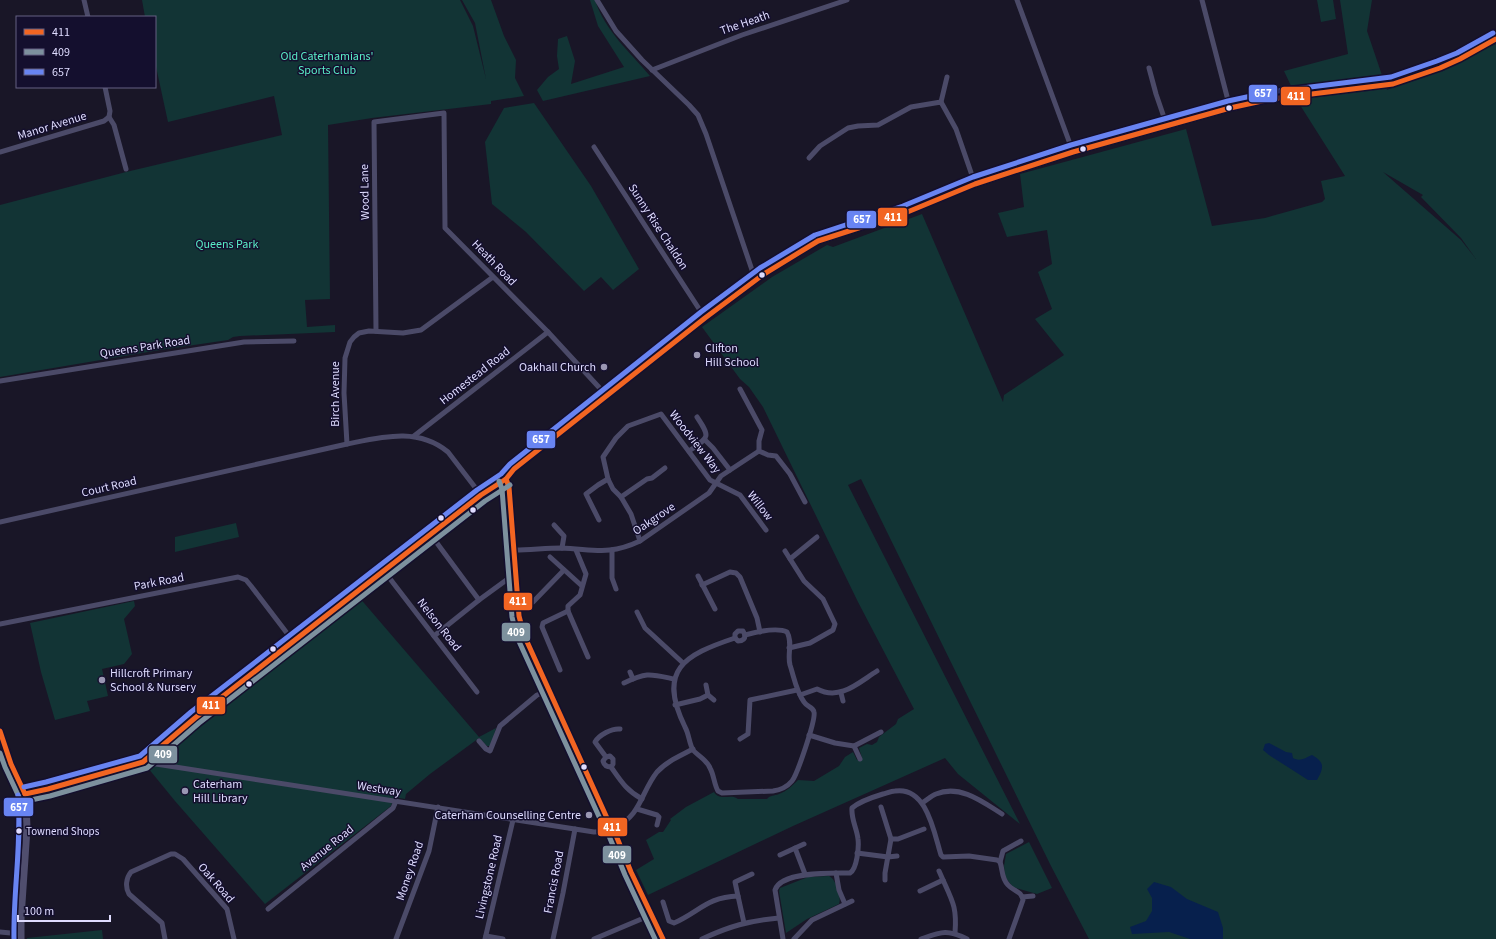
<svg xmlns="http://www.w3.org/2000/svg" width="1496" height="939" viewBox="0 0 1496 939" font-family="'Source Sans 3',sans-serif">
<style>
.green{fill:#123435;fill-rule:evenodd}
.water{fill:#07204d}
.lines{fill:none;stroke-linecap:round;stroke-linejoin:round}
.minor{stroke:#4b4a68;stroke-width:5}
.tertiary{stroke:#4b4a68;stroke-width:6}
.secondary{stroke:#504e6e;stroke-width:7}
.bus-1-casing{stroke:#140f2e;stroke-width:8}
.bus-2-casing{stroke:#140f2e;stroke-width:8}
.bus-3-casing{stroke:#140f2e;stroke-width:8}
.bus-1{stroke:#f26522;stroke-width:5}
.bus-2{stroke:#7d919e;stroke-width:5}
.bus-3{stroke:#6884f2;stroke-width:5}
.bus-dot{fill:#dfdcff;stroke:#140f2e;stroke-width:1.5}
.poi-dot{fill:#9a97b3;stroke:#140f2e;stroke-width:1.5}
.labels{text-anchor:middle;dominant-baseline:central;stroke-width:3;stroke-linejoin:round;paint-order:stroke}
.bus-label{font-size:11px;fill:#dfdcff;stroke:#140f2e;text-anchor:start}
.street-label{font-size:12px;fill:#dfdcff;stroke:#140f2e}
.park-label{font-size:12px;fill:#59eec7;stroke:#140f2e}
.poi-label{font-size:12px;fill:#dfdcff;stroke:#140f2e;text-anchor:start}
.line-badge{stroke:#140f2e;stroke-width:1.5}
.badge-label{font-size:11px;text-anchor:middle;font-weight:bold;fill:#fff}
</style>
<rect width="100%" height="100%" fill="#191627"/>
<g class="green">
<polygon points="142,0 460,0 473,26 486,79 475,23 462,0 491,0 504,36 516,60 515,78 524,96 491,101 491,104 372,118 328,125 330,299 305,300 307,327 335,325 335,332 240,336 233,337 228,340 160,350 0,377 0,205 126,172 282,135 274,96 168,122 155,62 155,17 145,17"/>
<path d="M590 0H595C605 31 630 52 650 76L543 101 537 90 548 77 559 69 557 56 558 39 567 36 575 61 571 84 624 67 598 26Z"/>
<polygon points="1317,0 1333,0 1336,19 1321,22"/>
<path d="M1340 0H1372L1367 31 1387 90 1496 44V939H1089L1051 866 861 479 848 485 1020 824 958 774 945 758 793 826 648 895 636 870 654 859 646 840 659 832H663L671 820 670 819 686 807 714 792C720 802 731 793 738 799H767C770 795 774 796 779 794 787 791 792 786 798 780L814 781 839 766 845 757 853 752 857 760 862 758 859 748 867 744 872 745 877 742 879 737 896 724 898 719 914 709 858 602 763 407 749 387 740 379 702 327 772 277 827 245 833 247 922 214 1003 402 1004 395 1064 355 1035 319 1052 309 1038 272 1052 264 1047 230 1007 237 998 213 1024 207 1020 174 1186 129 1212 226 1265 218 1322 202 1325 199 1321 181 1345 176 1300 105 1284 71 1348 54ZM1383 172 1423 195 1421 197 1461 238 1476 259 1461 240Z"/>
<polygon points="534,103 591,186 639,269 613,290 601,277 584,291 526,232 492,204 485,142 504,108"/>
<polygon points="236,523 239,537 175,552 175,537"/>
<polygon points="358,596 479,737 496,728 491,746 487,746 479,738 430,774 406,794 405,799 394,797 391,806 265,904 175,801 148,768 150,760"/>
<polygon points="134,601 135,606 124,619 132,654 124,664 102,669 108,696 87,701 90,711 55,720 41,672 30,623"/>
<polygon points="1029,842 1052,888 1037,894 1013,887 1005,877 1004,866 1006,854"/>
<path d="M829 876C836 879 842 897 839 904L807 919 786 933 779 891 780 888 808 877Z"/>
<polygon points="102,930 103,939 27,939 27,938"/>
</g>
<g class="water">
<path d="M1269 743 1286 752 1292 753 1293 758C1300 762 1305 758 1312 755 1325 762 1324 768 1317 780H1308L1269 755 1263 750 1265 744Z"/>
<polygon points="1154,882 1171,887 1187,899 1218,912 1223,928 1223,939 1190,939 1169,932 1132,934 1130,927 1146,921 1152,911 1152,898 1147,889"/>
</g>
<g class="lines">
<g class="minor">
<polyline points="84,0 88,17"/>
<polyline points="597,0 616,31 642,60 689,105 698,115 706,134 753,273 757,279"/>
<polyline points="1017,0 1073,152"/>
<polyline points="1202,0 1230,108"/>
<polyline points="1149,68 1156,94 1167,126"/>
<polyline points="652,70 742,35 847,0"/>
<polyline points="105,87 110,111 109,117 114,125 126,169"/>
<polyline points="941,102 947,77"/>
<polyline points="594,147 705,318"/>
<polyline points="0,152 104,121 109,117"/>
<polyline points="809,158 820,146 848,128 858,126 878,125 911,107 941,102 956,129 975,184"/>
<polyline points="376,331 374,122 444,113 445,228 548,332 607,396"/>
<polyline points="0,381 244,342 294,341"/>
<polyline points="740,389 762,430 759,441 759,451 768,455 776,456 790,474 805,502"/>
<polyline points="414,436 548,332"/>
<polyline points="705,440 713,448 730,470"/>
<polyline points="347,444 344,393 345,358 350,342 354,337 359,333 369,331 403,333 421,330 493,277"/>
<path d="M689 451C709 437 711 438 697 417"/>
<polyline points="621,497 647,479 652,478 665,468"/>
<polyline points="599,520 586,494 598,485 608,479"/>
<path d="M0 522 347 444C382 437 418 427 448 452L481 495"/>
<polyline points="554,525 564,536 562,548"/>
<polyline points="431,535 479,600"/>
<polyline points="640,541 631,514 621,497 613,489 608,479 603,457 616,438 628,426 661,414 710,480 740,495 766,530"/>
<path d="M515 550C530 550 546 548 561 548 594 549 608 556 640 541L709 493 721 476 759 451"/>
<polyline points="576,550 586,574 580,595 568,606 568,611 588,657"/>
<polyline points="612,550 612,578 616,589"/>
<polyline points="785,551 804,581 823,599 835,624 833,630 810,643 789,648"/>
<polyline points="550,557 582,586"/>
<polyline points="790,559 817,537"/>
<polyline points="384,571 477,692"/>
<polyline points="698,576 715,609"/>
<polyline points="702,585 730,572 736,573 740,577 757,618 760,632"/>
<polyline points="533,602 564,570"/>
<polyline points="637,612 645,628 683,663"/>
<polyline points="0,624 238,577 246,580 251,586 293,641"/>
<polyline points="434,636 479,600 516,573"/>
<path d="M735 638C684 655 657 670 685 727 689 734 689 743 693 750 698 756 707 760 710 768 714 775 714 784 718 791L722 793 773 791C780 790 787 787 792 781 797 775 816 720 814 712 813 707 807 707 804 702 796 691 794 677 790 665 787 655 793 642 787 632 777 627 756 632 745 635"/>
<polyline points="735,638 735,634 738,631 743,631 745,635"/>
<path d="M735 638 738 641C743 641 745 639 745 635"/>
<polyline points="560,670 542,627 543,623 568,611"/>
<polyline points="630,672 633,679"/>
<path d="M624 683C647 672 650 674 674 679"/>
<polyline points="706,685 708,695 714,700"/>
<polyline points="841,693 843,701"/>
<path d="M800 695 817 689C840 701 858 683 877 671"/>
<polyline points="675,705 700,699 708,695"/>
<polyline points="809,735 835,743 854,746 881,732"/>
<polyline points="740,739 748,734 750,700 797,690"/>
<polyline points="479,741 486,749 490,751 500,726 537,695 548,691"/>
<polyline points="854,746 860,759"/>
<path d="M606 757 595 742C599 735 612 728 620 729"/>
<polyline points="606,757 610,756 613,759 613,764 611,767"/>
<path d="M606 757 603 761C604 765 606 767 611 767"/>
<path d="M143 762 594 832C602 832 608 830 615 827 641 816 641 792 657 772 667 761 680 756 693 749"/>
<path d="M611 767C621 781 626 790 642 799"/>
<path d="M922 803C927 800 931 796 936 794 960 784 983 802 1002 814"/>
<polyline points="881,807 891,839 885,873 885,880"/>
<polyline points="637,809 657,815 659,817 657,825"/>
<polyline points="891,839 898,839 924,829"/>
<polyline points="795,848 805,874"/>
<polyline points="857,853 888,857 897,856"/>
<polyline points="780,855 804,844"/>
<polyline points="1000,862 1003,851 1021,841"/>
<polyline points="939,871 943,880"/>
<polyline points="836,873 839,890 845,904"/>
<path d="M920 891 943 880C953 902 957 908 955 933"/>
<polyline points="738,896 735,882 752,874"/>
<polyline points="1022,897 1033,896"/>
<path d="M663 902 669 921 674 923C699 912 707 897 738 896L744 923"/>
<polyline points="268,909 393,808 396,801"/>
<polyline points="0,932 21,934"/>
<polyline points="486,936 503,939"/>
<path d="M165 939 162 923 129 894C125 887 126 878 131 872L171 854H175L183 859 227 909 234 939"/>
<polyline points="396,939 429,851 438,807"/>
<polyline points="485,939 513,820"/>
<polyline points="553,939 563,893 575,829"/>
<polyline points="594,939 651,915"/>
<path d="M702 939C730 926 748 921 779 918"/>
<path d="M783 939 775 890C781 871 834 873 850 873 857 869 859 847 858 839 857 829 851 819 852 808 860 801 873 797 883 794 887 793 891 791 895 791 927 786 934 833 941 855L943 857 969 856 997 860 1000 862C1003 870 1001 878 1008 885 1013 891 1022 891 1023 900L1009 939"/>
<polyline points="794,939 812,920 852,901"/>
<path d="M921 939C941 932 947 929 967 939"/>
</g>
<polyline class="tertiary" points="506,479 509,487 519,616 524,635 607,818 613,828 631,872 663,939"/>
<g class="secondary">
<polyline points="0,731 11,764 25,794 26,804 27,828 21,918 21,939"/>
<polyline points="25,794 48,789 143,762 195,718 293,641 431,535 481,495 506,479 514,469 705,318 764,274 818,241 905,213 975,184 1073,152 1230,108 1271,99 1393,84 1440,68 1460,59 1496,39"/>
</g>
<g class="bus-1-casing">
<g id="bus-1">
<polyline points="506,479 509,487 519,616 524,635 607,818 613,828 631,872 663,939"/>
<polyline points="0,731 11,764 25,794"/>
<polyline points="25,794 48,789 143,762 195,718 481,495 506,479 514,469 705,318 764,274 818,241 905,213 975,184 1073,152 1230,108 1271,99 1393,84 1440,68 1460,59 1496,39"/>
</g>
</g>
<g class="bus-2-casing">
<g id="bus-2">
<polyline points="499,481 502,489 512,617 517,637 601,821 607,831 625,875 655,939"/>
<polyline points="0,753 5,767 19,797"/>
<polyline points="26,801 50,796 147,768 199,723 485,501 510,485"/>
</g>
</g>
<g class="bus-3-casing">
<g id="bus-3">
<polyline points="24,787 46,782 140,756 191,712 477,490 501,474 510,464 701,312 760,268 815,235 903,206 973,177 1071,145 1228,101 1270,92 1391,77 1437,61 1457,53 1493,33"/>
<path d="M14 939C13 891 22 843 18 795"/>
</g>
</g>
<use href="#bus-1" class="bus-1"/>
<use href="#bus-2" class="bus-2"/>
<use href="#bus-3" class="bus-3"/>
</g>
<g class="bus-dot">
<circle cx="1229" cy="108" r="3.5"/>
<circle cx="1083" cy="149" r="3.5"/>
<circle cx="762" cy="275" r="3.5"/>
<circle cx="473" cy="510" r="3.5"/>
<circle cx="441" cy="518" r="3.5"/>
<circle cx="273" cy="649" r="3.5"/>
<circle cx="249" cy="684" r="3.5"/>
<circle cx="584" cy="767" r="3.5"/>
<circle cx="19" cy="831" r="3.5"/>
</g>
<g class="poi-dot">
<circle cx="697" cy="355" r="4"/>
<circle cx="604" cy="367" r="4"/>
<circle cx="102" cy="680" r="4"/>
<circle cx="185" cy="791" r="4"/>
<circle cx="589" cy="815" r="4"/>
</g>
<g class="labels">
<g class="bus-label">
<text x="26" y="831">Townend Shops</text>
</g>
<g class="street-label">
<text transform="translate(745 23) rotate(-19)">The Heath</text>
<text transform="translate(52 126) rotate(-17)">Manor Avenue</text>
<text transform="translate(365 192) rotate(-91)">Wood Lane</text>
<text transform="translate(658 227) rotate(57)">Sunny Rise Chaldon</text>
<text transform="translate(494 263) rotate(46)">Heath Road</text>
<text transform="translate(145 347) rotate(-9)">Queens Park Road</text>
<text transform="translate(475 376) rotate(-38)">Homestead Road</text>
<text transform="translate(335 394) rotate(-90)">Birch Avenue</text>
<text transform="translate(695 442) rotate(52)">Woodview Way</text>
<text transform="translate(109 487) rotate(-13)">Court Road</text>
<text transform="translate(760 506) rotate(52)">Willow</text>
<text transform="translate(654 519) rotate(-34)">Oakgrove</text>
<text transform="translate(159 582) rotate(-11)">Park Road</text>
<text transform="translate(439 625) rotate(52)">Nelson Road</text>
<text transform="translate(379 789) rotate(9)">Westway</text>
<text transform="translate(327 848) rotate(-39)">Avenue Road</text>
<text transform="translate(410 871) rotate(-71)">Money Road</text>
<text transform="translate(489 877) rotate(-77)">Livingstone Road</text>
<text transform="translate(554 882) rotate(-79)">Francis Road</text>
<text transform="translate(216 883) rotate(49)">Oak Road</text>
</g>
<g class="park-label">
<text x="327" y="56">Old Caterhamians'<tspan x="327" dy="14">Sports Club</tspan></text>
<text x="227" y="244">Queens Park</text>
</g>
<g class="poi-label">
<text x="705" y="348">Clifton<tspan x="705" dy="14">Hill School</tspan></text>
<text x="596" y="367" text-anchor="end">Oakhall Church</text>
<text x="110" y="673">Hillcroft Primary<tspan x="110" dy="14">School &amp; Nursery</tspan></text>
<text x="193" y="784">Caterham<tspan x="193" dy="14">Hill Library</tspan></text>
<text x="581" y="815" text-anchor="end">Caterham Counselling Centre</text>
</g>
</g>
<g class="line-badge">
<rect x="1248" y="84" width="30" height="19" rx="4" fill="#6884f2"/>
<rect x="1280" y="86" width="31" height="20" rx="4" fill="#f26522"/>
<rect x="877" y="207" width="31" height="20" rx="4" fill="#f26522"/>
<rect x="846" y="210" width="31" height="19" rx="4" fill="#6884f2"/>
<rect x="526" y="430" width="30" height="19" rx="4" fill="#6884f2"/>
<rect x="503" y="592" width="30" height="19" rx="4" fill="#f26522"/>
<rect x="501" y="622" width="30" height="20" rx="4" fill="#7d919e"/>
<rect x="196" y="696" width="30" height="19" rx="4" fill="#f26522"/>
<rect x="148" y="745" width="30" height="19" rx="4" fill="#7d919e"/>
<rect x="3" y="797" width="31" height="20" rx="4" fill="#6884f2"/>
<rect x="597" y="817" width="31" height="20" rx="4" fill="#f26522"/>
<rect x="602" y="845" width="30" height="19" rx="4" fill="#7d919e"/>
</g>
<g class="badge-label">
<text x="1263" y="97">657</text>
<text x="1296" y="100">411</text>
<text x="893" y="221">411</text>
<text x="862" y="223">657</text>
<text x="541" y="443">657</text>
<text x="518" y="605">411</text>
<text x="516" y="636">409</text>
<text x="211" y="709">411</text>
<text x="163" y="758">409</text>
<text x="19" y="811">657</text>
<text x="612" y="831">411</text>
<text x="617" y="859">409</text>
</g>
<rect x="16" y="16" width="140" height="72" fill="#140f2e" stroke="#656182"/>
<rect x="24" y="29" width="20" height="6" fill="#f26522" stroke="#656182"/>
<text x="52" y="36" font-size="12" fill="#dfdcff">411</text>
<rect x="24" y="49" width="20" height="6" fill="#7d919e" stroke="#656182"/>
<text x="52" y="56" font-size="12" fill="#dfdcff">409</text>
<rect x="24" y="69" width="20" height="6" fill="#6884f2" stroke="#656182"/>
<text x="52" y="76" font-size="12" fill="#dfdcff">657</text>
<path d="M18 915v6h92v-6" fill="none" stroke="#dfdcff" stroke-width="2"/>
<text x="24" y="915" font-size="12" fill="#dfdcff" stroke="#140f2e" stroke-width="3" paint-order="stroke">100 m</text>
</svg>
